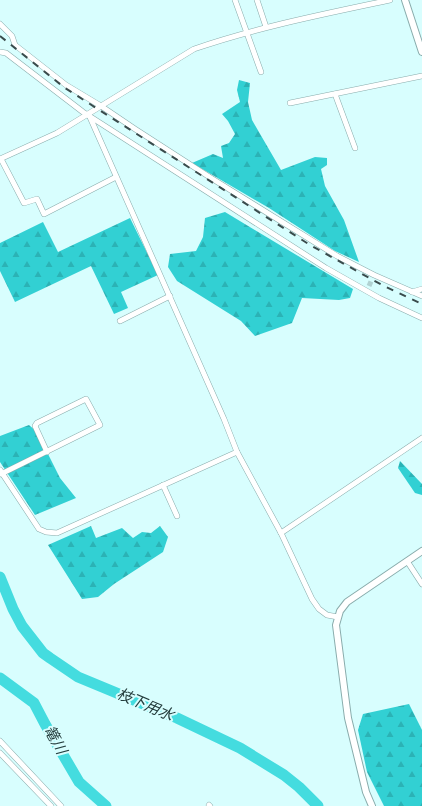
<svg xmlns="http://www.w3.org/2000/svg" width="422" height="806" viewBox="0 0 422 806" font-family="'Source Sans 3','Noto Sans JP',sans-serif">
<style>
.forest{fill:url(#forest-firs)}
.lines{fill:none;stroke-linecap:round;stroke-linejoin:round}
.river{stroke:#44dcdf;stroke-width:11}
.minor-tunnel{stroke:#b1d2d2;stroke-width:5;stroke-dasharray:5 2.5;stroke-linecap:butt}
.minor-casing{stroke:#89acac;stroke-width:6}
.tertiary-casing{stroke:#89acac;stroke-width:8}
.minor{stroke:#fff;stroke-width:5}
.tertiary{stroke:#fff;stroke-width:6}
.rail{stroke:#3a4b4c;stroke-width:2;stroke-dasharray:7 7;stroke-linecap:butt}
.labels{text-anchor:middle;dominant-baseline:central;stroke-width:4;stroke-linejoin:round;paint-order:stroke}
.water-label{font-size:15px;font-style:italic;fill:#243d3d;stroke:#d8fefe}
</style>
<defs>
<pattern id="forest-firs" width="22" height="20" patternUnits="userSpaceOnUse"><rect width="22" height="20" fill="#32d0d3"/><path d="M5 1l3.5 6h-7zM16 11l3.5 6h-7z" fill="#2bb2b5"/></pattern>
</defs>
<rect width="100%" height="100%" fill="#d8fefe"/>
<g class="forest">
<polygon points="239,80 250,83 248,102 252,120 281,170 315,157 327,158 327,165 321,169 325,186 344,220 359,262 335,251 269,208 192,163 213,154 223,158 221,146 229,143 235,134 228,121 222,114 240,102 237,90"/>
<polygon points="225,212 353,289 350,298 339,300 302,298 292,323 255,336 241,321 177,281 168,267 170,254 196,251 203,237 205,218"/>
<polygon points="130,218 158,275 121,292 128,308 114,314 91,266 15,302 0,271 0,243 43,222 58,252"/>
<polygon points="29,425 37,432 60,478 76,498 35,515 0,462 0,436"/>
<polygon points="400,461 422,484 422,495 415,493 398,468"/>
<polygon points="91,526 96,538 122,528 133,538 142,532 151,533 160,526 168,537 163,552 114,584 98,597 82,599 48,545"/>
<polygon points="409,704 422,730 422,806 384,806 367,772 358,730 363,714"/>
</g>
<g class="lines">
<g class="river">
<polyline points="0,577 13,609 22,626 43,653 50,658 78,677 177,718 240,748 284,775 299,787 318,806"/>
<polyline points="0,678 34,703 45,724 79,782 106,806"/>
</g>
<polyline class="minor-tunnel" points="369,286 372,279"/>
<g class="minor-casing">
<g id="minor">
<polyline points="235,0 261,72"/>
<polyline points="257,0 266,27"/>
<polyline points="0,24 12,36 15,45 66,85 101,106 135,129 211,178 337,256 374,275 422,296"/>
<polyline points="0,52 6,53 83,112 326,268 379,298 422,318"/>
<polyline points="335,94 355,148"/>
<polyline points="290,103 422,76"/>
<polyline points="89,115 224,419 237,452 281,533 312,599 319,609 327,615 338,617"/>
<path d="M0 159 57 133 194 49C258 27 324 14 390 0"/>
<polyline points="1,159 24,203 37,199 44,214 116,177"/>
<polyline points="412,292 422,289"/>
<polyline points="120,321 170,296"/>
<polyline points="0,470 39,529 46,532 57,533 237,452"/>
<polyline points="1,474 100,425 86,399 37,423 35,426 47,452"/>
<polyline points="163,485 177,516"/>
<polyline points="281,533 422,438"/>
<polyline points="407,561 422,584"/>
<polyline points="0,741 61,806"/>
<polyline points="0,753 51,806"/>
<polyline points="209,805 210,806"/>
</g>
</g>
<g class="tertiary-casing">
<g id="tertiary">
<polyline points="405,0 422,52"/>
<polyline points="372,806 366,792 348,718 336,625 340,611 347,602 422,551"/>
</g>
</g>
<use href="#minor" class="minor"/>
<use href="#tertiary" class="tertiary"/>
<polyline class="rail" points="0,36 65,88 310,245 382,285 422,304"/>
</g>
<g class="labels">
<g class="water-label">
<text transform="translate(145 705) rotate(23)">枝下用水</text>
<text transform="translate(55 740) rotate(61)">篭川</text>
</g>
</g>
</svg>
